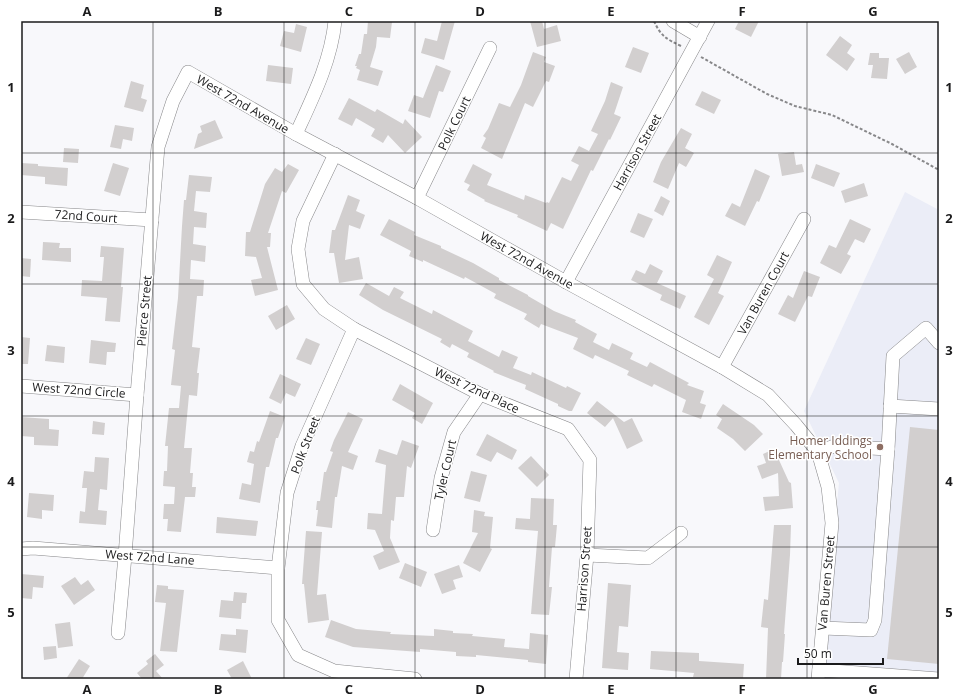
<svg xmlns="http://www.w3.org/2000/svg" width="960" height="700" viewBox="0 0 960 700" font-family="'Open Sans',sans-serif">
<style>
.built{fill:#ebedf7}
.building{fill:#d2cfcf}
.lines{fill:none;stroke-linecap:round;stroke-linejoin:round}
.minor-casing{stroke:#878789;stroke-width:14}
.path{stroke:#88888a;stroke-width:2;stroke-dasharray:3 2;stroke-linecap:butt}
.minor{stroke:#fff;stroke-width:13}
.grid{fill:none;stroke:#1b1b1c;stroke-width:1;stroke-opacity:0.55}
.education-dot{fill:#8d6e63;stroke:#fff;stroke-width:1.5}
.labels{text-anchor:middle;dominant-baseline:central;stroke-width:3;stroke-linejoin:round;paint-order:stroke}
.street-label{font-size:12px;fill:#1b1b1c;stroke:#fff}
.education-label{font-size:12px;fill:#785e54;stroke:#fff;text-anchor:end}
.neatline{fill:none;stroke:#1b1b1c;stroke-width:1.5}
.grid-label{font-size:13px;text-anchor:middle;font-weight:bold;fill:#1b1b1c}
</style>
<rect width="100%" height="100%" fill="#f8f8fb"/>
<polygon class="built" points="905,192 939,210 939,679 820,679 839,483 804,411"/>
<g class="building">
<polygon points="368,21 392,22 390,38 377,37 376,47 370,67 383,71 378,86 357,80 360,70 356,68 357,66 355,66 359,54 361,54 364,34 367,34"/>
<polygon points="442,21 455,21 444,60 421,53 425,38 437,41"/>
<polygon points="530,21 542,21 544,29 557,25 561,41 537,47"/>
<polygon points="739,21 759,21 751,37 735,29"/>
<polygon points="296,24 307,27 301,52 280,46 284,31 294,33"/>
<polygon points="840,36 852,45 847,53 855,59 847,71 826,55"/>
<polygon points="633,47 649,53 641,73 625,67"/>
<polygon points="533,52 546,57 544,62 555,66 549,82 546,81 533,107 525,103 502,159 481,148 486,138 483,136 488,129 499,103 510,107 521,85"/>
<polygon points="909,52 917,67 905,74 896,59"/>
<polygon points="870,53 879,53 879,58 889,58 887,79 871,78 873,65 868,65"/>
<polygon points="268,65 293,68 291,84 266,81"/>
<polygon points="436,65 451,71 443,92 439,91 430,118 408,111 414,95 423,98"/>
<polygon points="131,81 144,85 141,98 147,100 143,112 124,107"/>
<polygon points="611,82 623,87 614,114 621,117 610,140 609,139 593,171 591,170 563,229 551,223 547,231 517,217 518,215 484,201 485,200 467,190 470,185 464,182 473,164 492,174 487,185 524,200 525,195 546,203 547,202 549,203 562,177 571,181 579,165 571,161 579,146 589,151 598,134 591,131 605,101"/>
<polygon points="702,91 721,100 714,114 695,105"/>
<polygon points="349,98 375,112 377,109 403,124 405,119 422,137 405,153 388,135 383,143 371,136 375,129 356,118 352,126 338,119"/>
<polygon points="215,120 223,138 194,149 198,134 202,132 200,126"/>
<polygon points="115,125 134,128 132,141 123,139 121,149 110,147"/>
<polygon points="681,128 692,134 685,148 694,153 686,167 679,163 668,189 653,182 661,162"/>
<polygon points="64,148 79,149 78,163 63,162"/>
<polygon points="794,152 796,165 802,164 804,172 782,176 778,154"/>
<polygon points="21,163 38,164 38,166 68,168 67,186 45,184 45,177 21,175"/>
<polygon points="113,163 129,168 120,196 104,191"/>
<polygon points="288,164 299,170 286,193 282,191 268,233 271,233 270,247 267,247 278,290 255,296 251,280 262,278 256,257 245,256 246,232 250,232 265,184 275,168 282,172"/>
<polygon points="816,164 840,173 834,187 811,178"/>
<polygon points="755,169 770,176 759,202 757,201 745,226 725,216 732,203 740,207"/>
<polygon points="189,175 212,177 210,192 196,191 194,211 207,213 206,228 194,227 193,244 206,246 205,262 191,260 190,279 204,280 203,296 197,296 192,347 200,348 197,373 199,373 197,396 189,395 184,448 192,448 190,473 193,473 192,487 196,487 195,497 185,497 181,532 167,531 168,519 163,519 164,504 174,504 175,487 163,486 164,471 167,471 168,446 165,446 169,408 179,408 181,386 171,385 175,350 172,349 178,298 182,226 184,200 186,200"/>
<polygon points="864,183 868,196 845,203 841,191"/>
<polygon points="348,195 360,200 356,211 365,215 360,229 349,225 345,260 359,257 363,279 339,283 334,253 329,253 332,230 335,230"/>
<polygon points="661,196 670,201 663,216 654,211"/>
<polygon points="638,213 653,219 644,238 630,232"/>
<polygon points="389,219 415,232 414,235 441,246 441,248 473,263 499,278 499,280 528,295 528,296 554,311 576,320 575,322 597,334 593,342 609,350 612,343 633,353 630,359 647,367 650,362 689,383 687,385 704,391 700,403 706,405 701,419 682,412 686,400 654,384 652,387 627,375 629,371 595,355 593,359 573,349 578,338 541,324 539,328 524,319 527,314 494,298 496,294 465,277 464,279 423,260 423,262 409,256 411,251 380,235"/>
<polygon points="850,219 871,229 864,243 855,239 847,254 851,256 841,274 820,263 829,245 836,248"/>
<polygon points="43,242 60,243 59,248 71,248 71,262 42,260"/>
<polygon points="101,246 124,248 121,287 123,287 120,322 105,321 107,298 81,296 82,280 102,281 104,257 100,257"/>
<polygon points="717,255 732,262 718,293 724,296 709,325 694,317 714,279 707,275"/>
<polygon points="21,258 31,259 30,277 21,276"/>
<polygon points="650,264 663,271 657,283 686,296 680,309 660,300 662,295 631,280 636,270 645,274"/>
<polygon points="804,271 820,277 812,297 808,296 795,322 778,314 788,295 793,298"/>
<polygon points="366,283 389,296 394,287 404,292 400,298 432,314 433,310 473,331 468,341 499,357 502,350 518,357 513,368 531,375 532,372 566,388 567,386 581,393 572,411 569,411 558,406 558,404 525,389 526,385 493,372 494,371 467,357 469,353 452,344 450,348 440,342 442,339 383,310 359,295"/>
<polygon points="287,305 295,319 276,330 268,316"/>
<polygon points="21,337 30,338 28,364 21,364"/>
<polygon points="306,338 320,344 311,365 296,359"/>
<polygon points="91,340 116,343 115,352 107,352 106,365 89,363"/>
<polygon points="47,345 65,347 64,363 45,361"/>
<polygon points="280,374 301,384 295,397 286,393 281,404 269,398"/>
<polygon points="400,384 433,403 422,424 412,418 415,413 392,400"/>
<polygon points="597,401 624,422 632,418 643,441 627,449 613,418 605,427 587,413"/>
<polygon points="723,404 754,425 763,434 745,451 733,439 717,428 722,419 716,415"/>
<polygon points="270,411 285,417 278,438 276,438 269,467 266,467 260,503 239,499 242,483 251,485 254,464 247,462 250,451 254,452 257,441 259,442"/>
<polygon points="348,412 363,419 348,452 358,456 353,470 342,466 337,497 335,497 332,528 316,526 318,510 316,510 317,501 320,501 324,472 326,472 333,452 330,451 334,440"/>
<polygon points="21,417 49,419 49,429 59,430 58,446 34,445 34,437 21,436"/>
<polygon points="93,421 105,423 104,435 92,434"/>
<polygon points="910,427 939,430 939,664 887,659"/>
<polygon points="487,434 517,450 512,460 497,452 491,462 476,455"/>
<polygon points="402,440 419,446 411,468 407,466 404,497 396,497 394,521 391,520 390,538 400,562 379,570 373,556 384,551 375,530 367,529 368,513 382,514 386,465 375,462 379,449 397,455"/>
<polygon points="774,449 789,482 791,483 793,508 765,511 763,497 779,496 778,473 762,479 757,466 766,463 763,454"/>
<polygon points="531,456 549,475 537,487 518,468"/>
<polygon points="95,457 109,458 107,490 100,489 98,510 107,511 106,525 79,523 80,511 85,512 87,488 82,488 84,471 94,472"/>
<polygon points="471,471 487,475 480,502 464,498"/>
<polygon points="29,493 54,495 53,511 42,510 42,519 27,517"/>
<polygon points="531,498 554,499 553,525 557,525 555,547 552,547 549,587 552,587 549,615 531,614 538,531 515,529 516,518 530,519"/>
<polygon points="474,510 485,512 484,516 493,517 490,548 492,549 480,572 463,563 478,533 472,532"/>
<polygon points="217,517 258,521 256,536 216,533"/>
<polygon points="774,525 791,525 790,555 784,634 785,634 783,662 782,662 781,679 766,679 768,628 761,627 764,599 768,600"/>
<polygon points="306,531 322,532 317,595 326,594 329,620 308,623 304,584 302,584"/>
<polygon points="405,563 427,572 421,587 399,578"/>
<polygon points="459,565 463,577 453,580 456,589 442,594 434,574"/>
<polygon points="21,574 44,576 43,588 33,587 32,599 21,598"/>
<polygon points="75,577 81,585 88,580 95,590 74,605 61,586"/>
<polygon points="608,583 631,585 628,627 619,626 617,652 629,653 628,670 602,668"/>
<polygon points="157,585 168,586 168,589 184,590 177,652 160,651 166,603 155,602"/>
<polygon points="234,592 247,593 246,603 242,603 241,619 219,617 221,600 233,601"/>
<polygon points="331,620 356,629 391,632 390,634 434,636 434,629 453,631 453,633 473,634 472,636 505,639 504,647 529,649 530,633 548,635 546,664 528,662 528,660 476,655 476,657 456,656 456,652 420,649 420,652 353,647 325,637"/>
<polygon points="70,622 73,646 58,648 55,624"/>
<polygon points="236,629 248,630 246,653 219,650 221,634 236,635"/>
<polygon points="56,646 57,658 44,660 43,647"/>
<polygon points="651,651 699,653 699,661 744,664 743,679 715,679 715,678 693,677 694,673 650,669"/>
<polygon points="155,654 164,665 156,671 163,679 142,679 137,673 148,664 146,661"/>
<polygon points="79,659 90,666 82,679 66,679"/>
<polygon points="243,661 252,679 232,679 227,670"/>
</g>
<g class="lines">
<g class="minor-casing">
<g id="minor">
<polyline points="673,21 700,37"/>
<path d="M296 134C313 97 331 61 335 21"/>
<polyline points="335,154 303,221 298,249 303,284 324,309 354,329 480,394 568,429 590,460 587,555 576,679"/>
<polyline points="417,198 490,48"/>
<polyline points="21,212 152,220"/>
<polyline points="566,282 708,21"/>
<polyline points="354,329 302,446 287,493 278,568 278,620 298,655 334,671 415,679"/>
<polyline points="722,367 804,219"/>
<polyline points="21,386 137,395"/>
<polyline points="890,406 939,409"/>
<polyline points="888,449 893,356 926,328 939,343"/>
<polyline points="818,452 834,446 888,449 875,620 871,630 823,628"/>
<polyline points="433,530 441,478 454,432 480,394"/>
<polyline points="21,549 33,548 278,568"/>
<polyline points="587,555 648,558 681,533"/>
<polyline points="118,633 125,556 137,395 158,147 173,101 188,72 296,134 417,198 566,282 722,367 768,395 796,425 818,452 828,487 832,523 818,679"/>
<polyline points="819,670 939,679"/>
</g>
</g>
<g class="path">
<path d="M654 21C661 37 667 39 681 46"/>
<polyline points="701,57 767,94 795,106 832,115 892,144 939,170"/>
</g>
<use href="#minor" class="minor"/>
</g>
<path class="grid" d="M153 21V679M284 21V679M415 21V679M545 21V679M676 21V679M807 21V679M21 153H939M21 284H939M21 416H939M21 547H939"/>
<circle class="education-dot" cx="880" cy="447" r="4"/>
<g class="labels">
<g class="street-label">
<text transform="translate(243 104) rotate(30)">West 72nd Avenue</text>
<text transform="translate(454 123) rotate(-64)">Polk Court</text>
<text transform="translate(637 152) rotate(-61)">Harrison Street</text>
<text transform="translate(86 216) rotate(4)">72nd Court</text>
<text transform="translate(527 260) rotate(29)">West 72nd Avenue</text>
<text transform="translate(763 293) rotate(-61)">Van Buren Court</text>
<text transform="translate(144 311) rotate(-85)">Pierce Street</text>
<text transform="translate(79 390) rotate(4)">West 72nd Circle</text>
<text transform="translate(477 390) rotate(25)">West 72nd Place</text>
<text transform="translate(305 445) rotate(-69)">Polk Street</text>
<text transform="translate(445 470) rotate(-77)">Tyler Court</text>
<text transform="translate(150 557) rotate(4)">West 72nd Lane</text>
<text transform="translate(584 569) rotate(-86)">Harrison Street</text>
<text transform="translate(826 583) rotate(-85)">Van Buren Street</text>
</g>
<g class="education-label">
<text x="872" y="440">Homer Iddings<tspan x="872" dy="14">Elementary School</tspan></text>
</g>
</g>
<rect width="960" height="700" fill="none" stroke="#ffffff" stroke-width="44"/>
<path d="M798 658v6h85v-6" fill="none" stroke="#1b1b1c" stroke-width="2"/>
<text x="804" y="658" font-size="12" fill="#1b1b1c" stroke="#ffffff" stroke-width="3" paint-order="stroke">50 m</text>
<rect x="22" y="22" width="916" height="656" class="neatline"/>
<g class="grid-label">
<text x="87" y="16">A</text>
<text x="218" y="16">B</text>
<text x="349" y="16">C</text>
<text x="480" y="16">D</text>
<text x="611" y="16">E</text>
<text x="742" y="16">F</text>
<text x="873" y="16">G</text>
<text x="11" y="92">1</text>
<text x="949" y="92">1</text>
<text x="11" y="223">2</text>
<text x="949" y="223">2</text>
<text x="11" y="355">3</text>
<text x="949" y="355">3</text>
<text x="11" y="486">4</text>
<text x="949" y="486">4</text>
<text x="11" y="617">5</text>
<text x="949" y="617">5</text>
<text x="87" y="694">A</text>
<text x="218" y="694">B</text>
<text x="349" y="694">C</text>
<text x="480" y="694">D</text>
<text x="611" y="694">E</text>
<text x="742" y="694">F</text>
<text x="873" y="694">G</text>
</g>
</svg>
